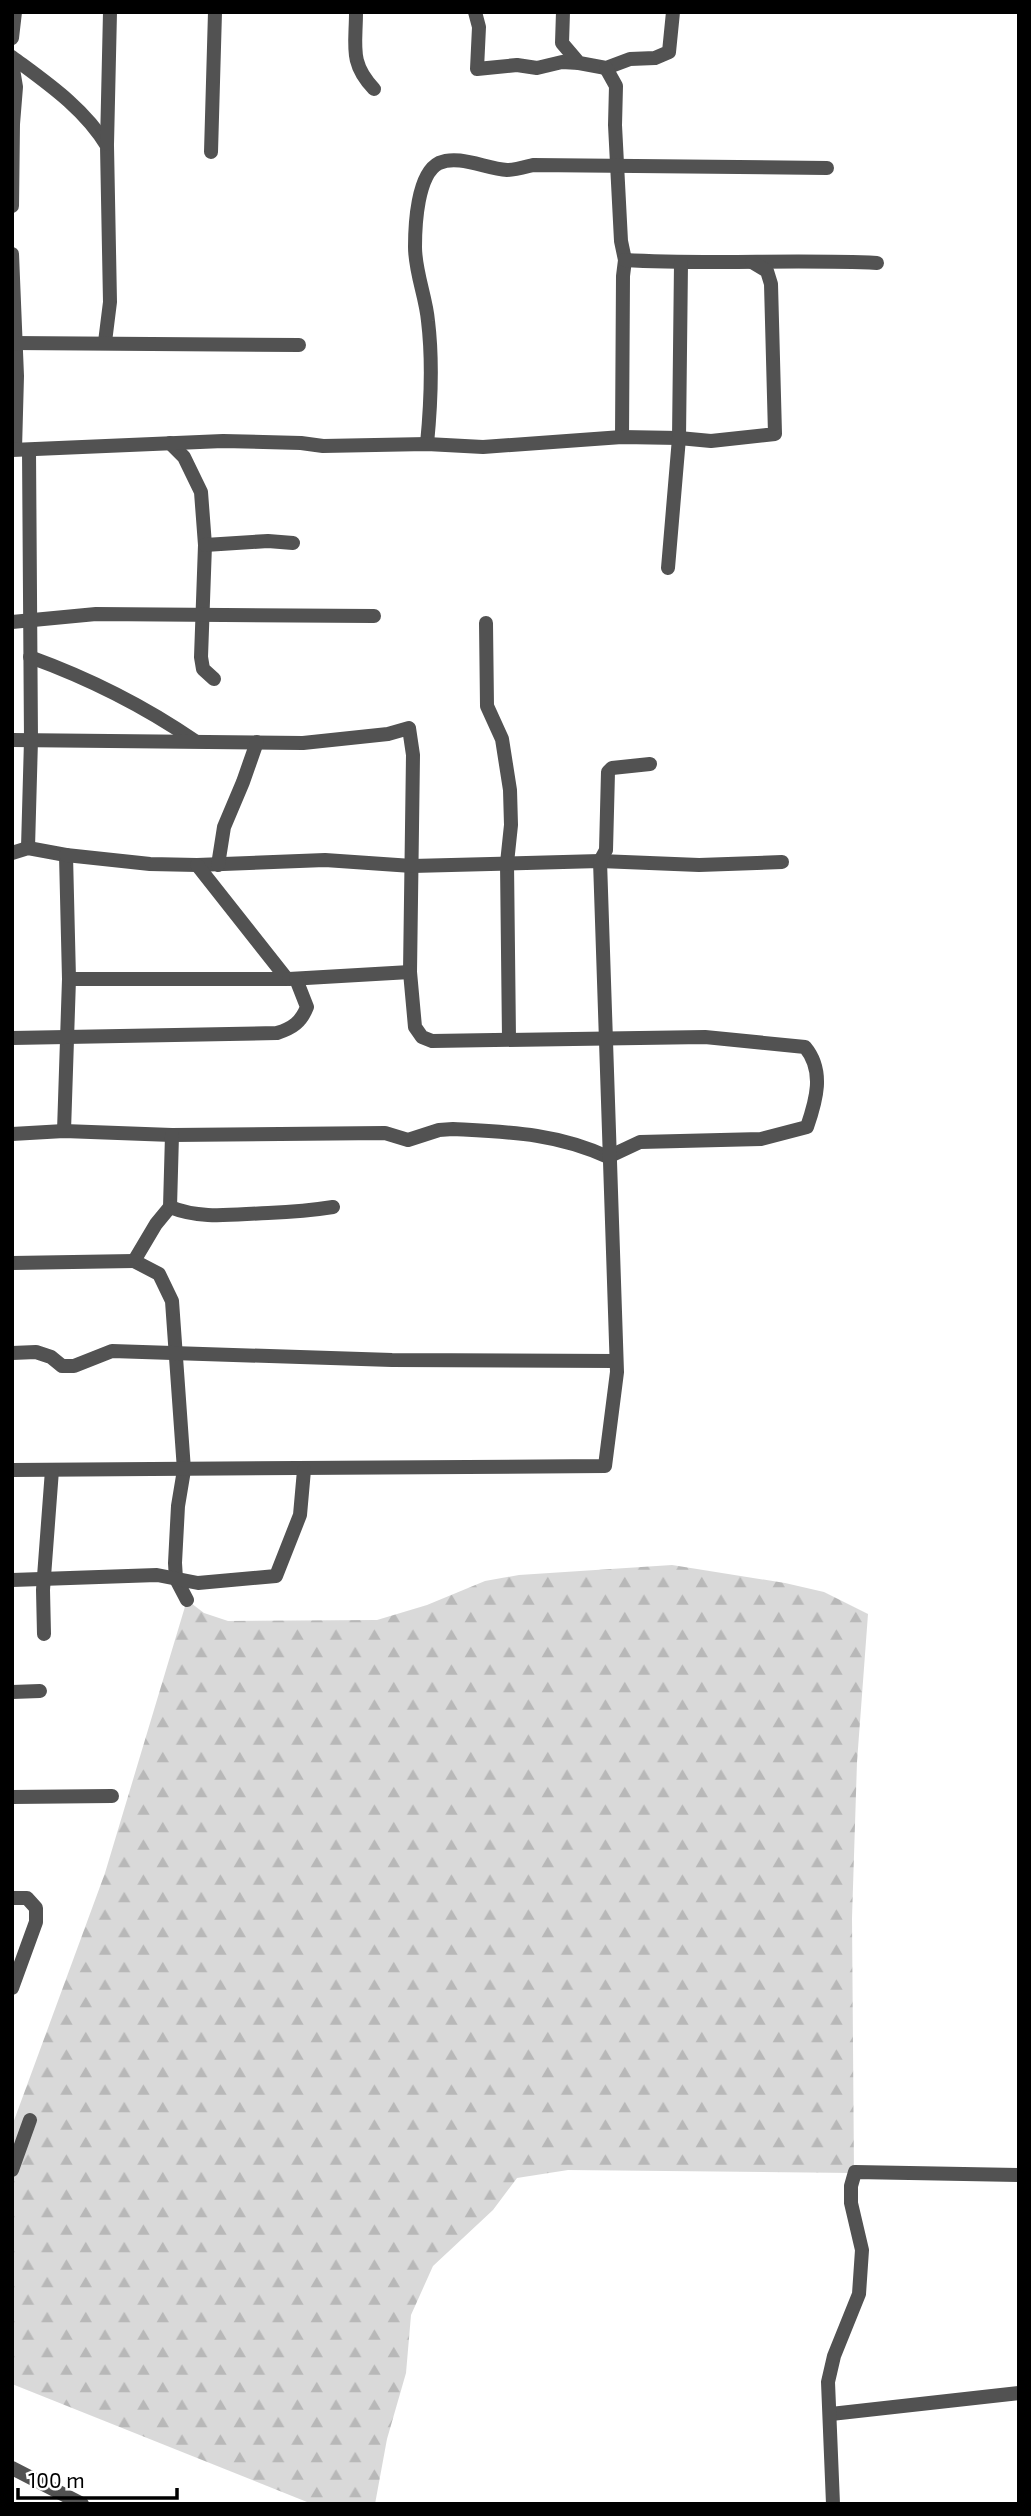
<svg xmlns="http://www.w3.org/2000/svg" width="1031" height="2516" viewBox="0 0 1031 2516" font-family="'Exo 2',sans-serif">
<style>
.forest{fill:url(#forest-firs)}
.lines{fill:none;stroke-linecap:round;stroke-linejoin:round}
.minor{stroke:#525252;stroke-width:14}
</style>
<defs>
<pattern id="forest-firs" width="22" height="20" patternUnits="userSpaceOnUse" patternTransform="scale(1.75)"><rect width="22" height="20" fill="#d9d9d9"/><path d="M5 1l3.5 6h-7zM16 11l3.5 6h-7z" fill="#b8b8b8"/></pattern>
</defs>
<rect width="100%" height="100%" fill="#fff"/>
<polygon class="forest" points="672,1565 785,1583 824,1592 868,1614 857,1762 852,1918 854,2173 568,2170 517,2178 493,2210 433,2266 411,2315 406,2373 387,2439 375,2504 312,2504 12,2384 12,2126 105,1873 187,1600 204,1613 228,1621 377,1620 427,1605 485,1581 519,1575"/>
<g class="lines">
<g class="minor">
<path d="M356 12C356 46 349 63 374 89"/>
<polyline points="475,12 479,27 477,69 517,65 537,68 562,62 579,63"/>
<polyline points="563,12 562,43 579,63 606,68 630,59 655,58 669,52 673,12"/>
<polyline points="12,38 15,12"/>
<path d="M12 57C47 83 84 108 107 146L110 302 105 342"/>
<polyline points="12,63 16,87 13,124 12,206"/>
<polyline points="606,68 616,86 615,125 621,241 625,260 623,276 622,437"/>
<polyline points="107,144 110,12"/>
<polyline points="211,152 215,12"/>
<polyline points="12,254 17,376 15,449"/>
<path d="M625 260C709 265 793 259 877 263"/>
<polyline points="12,343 299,345"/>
<polyline points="170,443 184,457 201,492 205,545 201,657 203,669 214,679"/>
<path d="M427 444C431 403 433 362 428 321 426 297 415 272 415 247 415 226 417 174 439 163 459 154 486 169 507 170 515 170 525 167 533 165L827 168"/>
<polyline points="12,450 223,441 301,443 323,446 427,444 483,447 622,437 679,438 711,441 775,434 771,284 767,271 752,262"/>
<polyline points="205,545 268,541 293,543"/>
<polyline points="668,568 679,438 681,263"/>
<polyline points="12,622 96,614 374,616"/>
<polyline points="486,623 487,706 502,739 510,790 511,825 507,863 509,1039"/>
<path d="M30 657C88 678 144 706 195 741"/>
<path d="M12 740 303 743 388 734 409 728 413 755 410 972 415 1027 422 1037 432 1041 705 1037 805 1047C825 1071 816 1101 807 1127L761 1139 640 1142 608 1157C556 1133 509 1132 453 1129L439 1130 408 1140 385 1133 172 1135 64 1131 12 1134"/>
<polyline points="28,848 31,740 29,450"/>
<polyline points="12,853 28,848 66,855 69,979 64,1131"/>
<polyline points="66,855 150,864 197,865 325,860 412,866 600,861 699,865 782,862"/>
<polyline points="218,865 224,827 243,782 257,742"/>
<polyline points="69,979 287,979 197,865"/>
<polyline points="289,979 410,972"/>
<path d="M12 1038 277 1033C293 1028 301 1022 307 1007L296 979"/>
<polyline points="172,1135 170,1207 156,1224 134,1261 159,1274 172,1301 184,1470 178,1506 175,1563 176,1579 187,1600"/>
<path d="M170 1207C202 1220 234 1214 268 1213 292 1212 308 1211 333 1207"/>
<polyline points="12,1263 134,1261"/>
<polyline points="12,1353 36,1352 51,1357 62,1366 74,1366 112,1351 392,1360 615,1361"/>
<polyline points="12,1470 605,1466 617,1372 600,861 606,850 608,772 612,768 650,764"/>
<polyline points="12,1580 157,1575 198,1583 276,1576 300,1515 304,1470"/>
<polyline points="44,1634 43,1590 52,1470"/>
<polyline points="12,1692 40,1691"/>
<polyline points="12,1797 112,1796"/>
<polyline points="12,1898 27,1898 36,1908 36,1922 12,1988"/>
<polyline points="12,2170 30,2120"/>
<polyline points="831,2414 1019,2393"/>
<polyline points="12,2468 82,2504"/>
<polyline points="833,2504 828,2382 834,2356 859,2294 862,2250 851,2203 851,2186 855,2172 1019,2175"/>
</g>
</g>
<rect width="1031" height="2516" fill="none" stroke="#000000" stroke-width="28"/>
<path d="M18 2488v10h159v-10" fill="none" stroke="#000000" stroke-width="3.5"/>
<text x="28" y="2488" font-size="21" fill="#000000" stroke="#ffffff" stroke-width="5" paint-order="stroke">100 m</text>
</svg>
